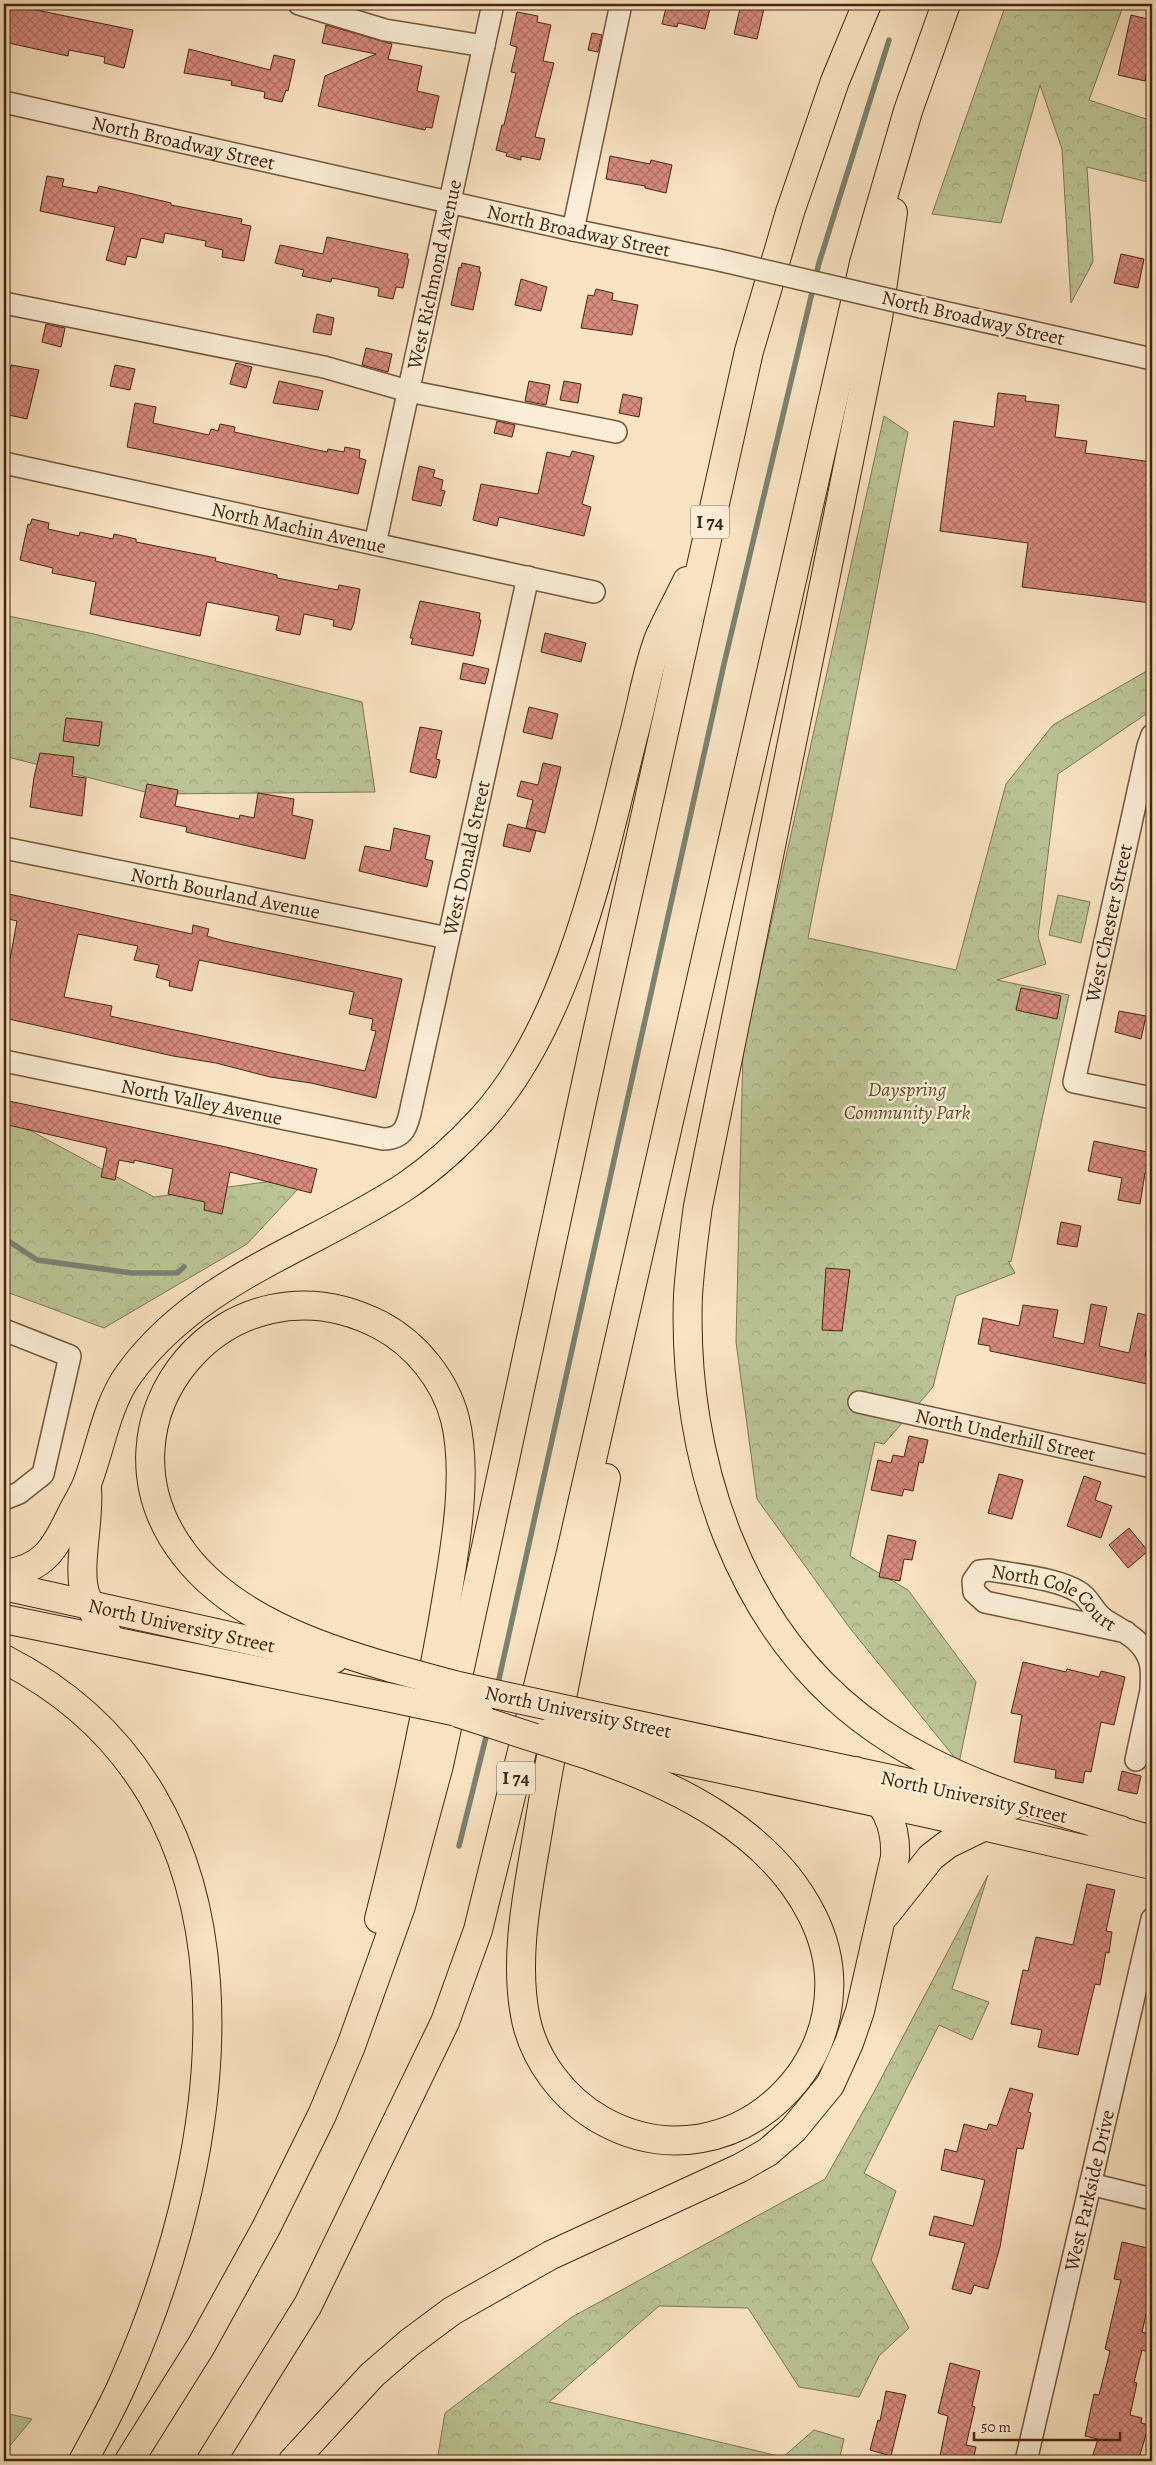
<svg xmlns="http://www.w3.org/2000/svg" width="1156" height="2465" viewBox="0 0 1156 2465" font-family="Alegreya,serif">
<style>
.grass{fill:url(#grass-dots);stroke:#807652}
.forest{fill:url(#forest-crowns);stroke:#807652}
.pitch{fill:#bbc494;stroke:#807652}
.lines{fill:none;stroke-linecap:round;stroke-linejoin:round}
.stream{stroke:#7b8272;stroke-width:5.5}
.building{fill:url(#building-cross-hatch);stroke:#46270f;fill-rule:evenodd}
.minor-casing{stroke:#73563c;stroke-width:24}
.major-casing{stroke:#46270f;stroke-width:30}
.highway-casing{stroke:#46270f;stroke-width:30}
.minor{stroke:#fbedd7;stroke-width:21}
.major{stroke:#f9e3c1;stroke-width:28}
.highway{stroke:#f9e3c1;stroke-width:28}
.minor-bridge-casing{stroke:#73563c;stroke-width:24;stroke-linecap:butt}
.major-bridge-casing{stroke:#46270f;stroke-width:30;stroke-linecap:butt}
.highway-bridge-casing{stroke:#46270f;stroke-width:30;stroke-linecap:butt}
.minor-bridge{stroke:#fbedd7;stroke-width:21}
.major-bridge{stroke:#f9e3c1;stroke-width:28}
.highway-bridge{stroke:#f9e3c1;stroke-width:28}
.labels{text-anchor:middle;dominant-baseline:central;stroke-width:5;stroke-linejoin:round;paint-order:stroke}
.shield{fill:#fbedd7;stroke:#7c624b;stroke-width:1}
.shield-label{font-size:19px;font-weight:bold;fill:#46270f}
.street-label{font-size:20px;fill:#46270f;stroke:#fbedd7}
.park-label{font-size:20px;font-style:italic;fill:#634e30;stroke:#fbedd7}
</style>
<defs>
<pattern id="grass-dots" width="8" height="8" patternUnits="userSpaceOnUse" patternTransform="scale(1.25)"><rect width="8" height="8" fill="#bbc494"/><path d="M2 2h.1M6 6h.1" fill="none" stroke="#a2a87e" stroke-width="1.8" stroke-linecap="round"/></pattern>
<pattern id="forest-crowns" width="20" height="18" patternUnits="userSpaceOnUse" patternTransform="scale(1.25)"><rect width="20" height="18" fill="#bbc494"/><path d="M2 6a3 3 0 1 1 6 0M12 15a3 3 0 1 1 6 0" fill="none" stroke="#a2a87e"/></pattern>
<pattern id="building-cross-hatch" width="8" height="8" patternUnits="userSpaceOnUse" patternTransform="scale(1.25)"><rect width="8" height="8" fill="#d78a7d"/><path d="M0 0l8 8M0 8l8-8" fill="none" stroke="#b07165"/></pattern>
</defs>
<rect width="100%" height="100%" fill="#f9e3c1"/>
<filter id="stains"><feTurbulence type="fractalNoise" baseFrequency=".004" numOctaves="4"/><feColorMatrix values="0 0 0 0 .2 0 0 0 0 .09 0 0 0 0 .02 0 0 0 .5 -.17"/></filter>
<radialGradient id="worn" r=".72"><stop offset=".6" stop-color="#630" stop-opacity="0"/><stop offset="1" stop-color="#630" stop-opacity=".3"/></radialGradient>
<polygon class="grass" points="1058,895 1090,902 1081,943 1049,935"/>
<g class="forest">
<polygon points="1006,4 1124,4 1089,100 1152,121 1152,183 1087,167 1093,262 1071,303 1062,149 1040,85 1001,223 932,214"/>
<polygon points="884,416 908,432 808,938 956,970 1006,784 1053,725 1152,668 1152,710 1058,774 1038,936 1046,964 997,980 1069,995 1011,1262 1008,1261 1015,1273 956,1296 933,1387 884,1444 875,1442 850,1556 908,1590 976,1682 959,1763 849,1627 757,1499 736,1342 743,1050"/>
<polygon points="4,615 94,634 362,702 375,792 153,794 4,756"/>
<polygon points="4,1099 18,1124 154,1197 310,1176 247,1244 104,1328 4,1291"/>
<polygon points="988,1875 952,1989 989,2002 972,2040 939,2025 864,2173 896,2191 871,2260 909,2328 879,2356 859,2397 799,2387 748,2308 659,2306 549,2402 783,2457 814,2430 844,2439 839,2461 437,2461 445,2413 572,2317 825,2179 874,2092"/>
</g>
<polygon class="pitch" points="4,2413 32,2419 4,2453"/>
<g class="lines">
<g class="stream">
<polyline points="4,1238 37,1260 132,1273 177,1273 184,1267"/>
<polyline points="497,1688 724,664 819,263 889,40"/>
<polyline points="459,1846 488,1729"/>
</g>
</g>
<g class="building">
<polygon points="4,4 22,4 22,7 133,30 124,68 104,63 105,57 69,50 68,56 4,42"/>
<polygon points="667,4 711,4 705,29 678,23 677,27 662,24"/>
<polygon points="741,4 765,4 757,39 734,34"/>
<polygon points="517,12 538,16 537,22 551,25 543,61 554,63 535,137 545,139 540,160 521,156 521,160 506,156 507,153 496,150 502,125 504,125 516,73 511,72 517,47 510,45"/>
<polygon points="1131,15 1152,20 1152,60 1150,59 1145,81 1118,75"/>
<polygon points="326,25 392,44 388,59 422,66 417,91 439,96 432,128 426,127 425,130 318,106 325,76 376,54 322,43"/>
<polygon points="592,33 602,35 598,52 588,50"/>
<polygon points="189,49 270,70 274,55 295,60 288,91 286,90 282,102 264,98 265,92 231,85 232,81 184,73"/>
<polygon points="610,156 650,164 651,160 672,165 666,193 645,188 645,186 606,179"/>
<polygon points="47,176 64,179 62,186 97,193 99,186 171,203 171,205 242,219 241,224 251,226 244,261 222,257 223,250 205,246 206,241 165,233 163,243 141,238 136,258 127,256 125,265 106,260 115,227 40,211"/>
<polygon points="327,237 408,254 407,259 409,259 403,288 396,287 393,299 378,296 379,288 342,280 332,278 331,282 302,276 304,270 275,263 280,245 323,254"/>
<polygon points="1121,254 1144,259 1138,288 1114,283"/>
<polygon points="462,263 480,267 479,272 481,272 473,310 451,305 459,267 461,268"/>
<polygon points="521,279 547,287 541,311 515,305"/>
<polygon points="596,289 613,293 612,300 638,305 632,335 581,328 588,295 594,296"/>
<polygon points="317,314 334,318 331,335 313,332"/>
<polygon points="46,324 65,328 61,347 42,342"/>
<polygon points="366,348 392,354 388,372 362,365"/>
<polygon points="236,363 252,367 246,388 230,384"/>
<polygon points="11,365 39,370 27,419 4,414 4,397"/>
<polygon points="115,365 135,369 130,390 110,386"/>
<polygon points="279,381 323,391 318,410 273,403"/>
<polygon points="529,381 550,385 546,405 525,401"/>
<polygon points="564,381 581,384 578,403 560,400"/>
<polygon points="998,393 1026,396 1025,401 1059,405 1055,437 1087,441 1085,453 1152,462 1151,603 1022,587 1028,543 940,531 954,421 994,427"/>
<polygon points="623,394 642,398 639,417 619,413"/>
<polygon points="135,403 156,407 153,423 209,435 211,429 218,431 220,424 235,427 234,432 327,452 328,449 344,452 345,447 360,450 359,458 366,460 358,494 127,447"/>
<polygon points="497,421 515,425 512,437 494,433"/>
<polygon points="572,451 594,456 582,504 591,507 584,536 499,517 497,526 473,520 481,484 538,494 547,452 570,457"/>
<polygon points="419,466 435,470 433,477 443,480 441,490 445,491 441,506 412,500"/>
<polygon points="32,519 49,523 48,529 79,536 80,532 113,539 114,534 136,539 136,542 216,558 215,561 277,575 277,578 338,590 339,585 360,589 354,623 351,630 333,626 334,620 304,614 300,635 276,630 279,616 207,602 200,636 90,614 96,582 52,573 53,568 20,560 28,524 30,525"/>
<polygon points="420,601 480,613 479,620 481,620 473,656 411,644 413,638 410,638"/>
<polygon points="545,633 586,643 581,662 541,652"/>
<polygon points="463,663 489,669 485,684 460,679"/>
<polygon points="529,707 558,714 552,739 523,732"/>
<polygon points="66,718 102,722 99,746 63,741"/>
<polygon points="420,727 442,731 436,759 440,760 436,778 410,772"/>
<polygon points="40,753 74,757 72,776 86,778 82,816 30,807 34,777"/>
<polygon points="543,763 561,767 545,833 526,828 533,800 517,796 521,781 538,785"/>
<polygon points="147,784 178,790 175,806 239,819 240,815 254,818 258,793 294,799 292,815 313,820 305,859 186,832 187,827 140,817"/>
<polygon points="508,824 536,831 530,852 503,846"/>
<polygon points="394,828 430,836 425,859 433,861 427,887 359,871 365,846 390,851"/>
<path d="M4 893 192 934 193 925 209 929 207 936 224 941 402 979 376 1098 311 1083 270 1077 216 1063 173 1056 4 1018V958L10 959 17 921 4 918ZM78 934 138 946 134 960 159 965 156 977 170 981 169 986 192 991 199 960 354 992 349 1014 373 1019 371 1030 376 1031 365 1071 110 1016 112 1006 64 997Z"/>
<polygon points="1021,988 1061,996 1057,1019 1016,1010"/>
<polygon points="1119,1011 1146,1016 1141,1039 1115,1032"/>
<polygon points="4,1100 226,1147 317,1169 311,1193 230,1172 222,1214 204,1210 205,1202 168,1194 173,1169 134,1160 134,1163 119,1160 115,1180 101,1177 107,1148 4,1124"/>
<polygon points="1094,1141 1152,1153 1152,1174 1145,1173 1140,1204 1118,1200 1122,1178 1088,1171"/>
<polygon points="1061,1222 1081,1226 1077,1247 1057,1244"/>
<polygon points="826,1268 850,1270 842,1331 822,1330"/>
<polygon points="1091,1304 1107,1307 1099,1346 1129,1353 1138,1313 1152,1317 1145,1357 1152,1358 1152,1385 990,1351 990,1346 978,1344 983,1318 1019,1326 1023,1305 1058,1310 1053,1337 1084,1344"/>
<polygon points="909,1436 928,1440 923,1463 919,1462 913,1491 904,1489 902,1496 871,1490 878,1460 891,1463 893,1455 904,1457"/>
<polygon points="999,1474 1023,1480 1012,1519 988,1513"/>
<polygon points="1084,1476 1101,1482 1095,1500 1112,1506 1101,1538 1067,1526"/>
<polygon points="1129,1528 1148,1551 1128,1568 1109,1545"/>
<polygon points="888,1535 916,1541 912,1560 904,1559 900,1581 879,1577"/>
<polygon points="1023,1662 1066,1672 1067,1669 1099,1677 1101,1671 1125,1677 1114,1725 1101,1722 1091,1772 1085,1771 1083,1783 1055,1778 1056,1770 1014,1762 1022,1715 1011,1713"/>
<polygon points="1122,1771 1141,1776 1137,1794 1118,1790"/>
<polygon points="1087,1884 1115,1890 1106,1931 1112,1932 1109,1953 1106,1952 1100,1985 1095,1984 1078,2055 1038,2047 1042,2030 1011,2024 1023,1970 1028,1971 1036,1937 1073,1945"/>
<polygon points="1010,2088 1033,2094 1028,2112 1031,2113 1023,2149 1017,2148 1000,2247 988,2289 974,2285 971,2294 952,2289 965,2243 929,2235 934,2216 973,2226 985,2180 941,2170 945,2149 957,2152 964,2124 987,2130 989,2124 997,2126"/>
<polygon points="1122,2242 1152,2249 1152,2289 1142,2332 1152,2335 1148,2352 1142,2350 1134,2382 1137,2383 1130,2415 1142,2418 1141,2423 1149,2425 1138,2461 1091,2461 1098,2439 1085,2436 1094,2394 1099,2395 1110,2351 1105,2349 1121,2280 1114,2279"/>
<polygon points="950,2363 980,2371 972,2406 975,2407 966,2445 976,2447 973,2461 939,2461 948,2416 938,2413"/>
<polygon points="886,2391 906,2395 891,2456 870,2450 878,2420 880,2421"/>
</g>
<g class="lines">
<g class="minor-casing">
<g id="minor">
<polyline points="299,4 385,30 484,46"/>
<path id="s1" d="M4 102 573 230 719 260"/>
<polyline points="573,230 621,4"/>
<polyline points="4,303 324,367 408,391 616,432"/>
<polyline points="921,307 1152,359"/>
<path id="s2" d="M4 463 594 592"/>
<path id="s3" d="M375 544 493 4"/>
<polyline points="1152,735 1148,746 1074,1082 1152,1098"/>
<path id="s4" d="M4 848 448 938"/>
<path id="s5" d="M4 1061 383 1139C406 1139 408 1123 412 1104L528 577"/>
<polyline points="4,1330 70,1356 43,1474 19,1493 4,1499"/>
<path id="s6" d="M859 1402 1152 1467"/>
<path id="s7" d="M1126 1632 985 1602 974 1592 973 1581 980 1571 990 1570C1016 1575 1056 1578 1079 1592 1090 1598 1093 1612 1104 1619 1122 1631 1141 1638 1149 1659 1155 1674 1148 1692 1152 1708"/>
<polyline points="1136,1760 1150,1695"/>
<polyline points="1090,2184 1152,2199"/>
<path id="s8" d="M1026 2461 1152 1919"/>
</g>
</g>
<g class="major-casing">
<g id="major">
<path id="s9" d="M4 1586 334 1659"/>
<polyline points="4,1619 387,1697"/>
<polyline points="600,1717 1013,1805"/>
<polyline points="595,1742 931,1814 1152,1865"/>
<polyline points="1096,1824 1152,1840"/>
</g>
</g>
<g class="highway-casing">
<g id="highway">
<path d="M893 212 878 318 698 1206C694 1235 690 1265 688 1295 682 1458 738 1634 877 1730 950 1781 1036 1805 1120 1830"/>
<path d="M87 1488C90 1519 77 1566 85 1593 90 1610 102 1625 111 1640"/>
<path d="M4 1574C44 1569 54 1549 71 1515 76 1504 84 1493 88 1481 101 1446 107 1404 129 1374 198 1279 312 1248 406 1186 434 1167 459 1144 482 1119 569 1023 602 860 633 737 642 705 647 669 659 638 667 619 678 600 687 581"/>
<path d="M4 1659C277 1798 229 2142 126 2376 114 2405 98 2433 83 2461"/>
<path d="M591 1756C675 1785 770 1831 812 1915 880 2049 734 2195 601 2120 564 2099 535 2061 526 2020 513 1959 528 1891 538 1831 557 1713 583 1595 606 1478"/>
<polyline points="886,1914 931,1857 948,1844 985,1826"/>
<path d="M379 1919C404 1822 424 1724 442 1626 452 1564 470 1481 455 1419 445 1380 416 1344 380 1325 229 1247 82 1420 184 1554 232 1617 318 1647 392 1668"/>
<polyline points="129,2461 201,2346 266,2228 322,2115 351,2046 401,1906 439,1765 593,1051 749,351 790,212 835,81 867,4"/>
<polyline points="211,2461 308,2305 445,2022 478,1930 571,1552 864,263 908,111 946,4"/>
<path d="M293 2461 372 2375 409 2343 452 2311 551 2255 740 2168 768 2152 793 2130 830 2085 849 2043 860 2011 895 1857C897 1816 879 1801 855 1771"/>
</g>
</g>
<use href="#minor" class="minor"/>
<use href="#major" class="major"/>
<use href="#highway" class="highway"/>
<g class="minor-bridge-casing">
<polyline id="minor-bridge" points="719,260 921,307"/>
</g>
<g class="major-bridge-casing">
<g id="major-bridge">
<polyline points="431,1680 600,1717"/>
<polyline points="387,1697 481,1717"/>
<polyline points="550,1732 595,1742"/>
</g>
</g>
<g class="highway-bridge-casing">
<g id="highway-bridge">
<polyline points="392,1668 454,1685"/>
<polyline points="458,1713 591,1756"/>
</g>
</g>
<use href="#minor-bridge" class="minor-bridge"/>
<use href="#major-bridge" class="major-bridge"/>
<use href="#highway-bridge" class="highway-bridge"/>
</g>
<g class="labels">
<g class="shield">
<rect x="691" y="505.5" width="38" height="33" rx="4"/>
<rect x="497" y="1761.5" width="38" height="33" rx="4"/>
</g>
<g class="shield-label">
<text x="710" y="522">I 74</text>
<text x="516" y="1778">I 74</text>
</g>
<g class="street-label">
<text stroke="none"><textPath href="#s1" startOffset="184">North Broadway Street</textPath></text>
<text stroke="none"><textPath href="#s1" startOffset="589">North Broadway Street</textPath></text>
<text stroke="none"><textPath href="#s3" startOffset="276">West Richmond Avenue</textPath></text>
<text transform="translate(973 318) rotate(13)">North Broadway Street</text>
<text stroke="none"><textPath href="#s2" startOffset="302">North Machin Avenue</textPath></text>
<text stroke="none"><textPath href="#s5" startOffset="690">West Donald Street</textPath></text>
<text stroke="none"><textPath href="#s4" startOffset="226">North Bourland Avenue</textPath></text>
<text transform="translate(1109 923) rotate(-78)">West Chester Street</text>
<text stroke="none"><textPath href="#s5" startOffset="202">North Valley Avenue</textPath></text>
<text stroke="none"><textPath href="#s6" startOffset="150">North Underhill Street</textPath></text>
<text stroke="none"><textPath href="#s7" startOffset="264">North Cole Court</textPath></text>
<text stroke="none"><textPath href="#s9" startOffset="182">North University Street</textPath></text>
<text transform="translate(578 1712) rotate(12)">North University Street</text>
<text transform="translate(974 1797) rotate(12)">North University Street</text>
<text stroke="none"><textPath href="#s8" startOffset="278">West Parkside Drive</textPath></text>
</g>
<g class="park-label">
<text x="907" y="1089">Dayspring<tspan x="907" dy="23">Community Park</tspan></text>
</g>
</g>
<rect width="1156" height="2465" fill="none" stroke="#f9e3c1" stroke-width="20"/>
<rect x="5" y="5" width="1146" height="2455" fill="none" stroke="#46270f" stroke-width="2.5"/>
<rect x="10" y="10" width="1136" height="2445" fill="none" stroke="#46270f"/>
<path d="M974 2432v8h146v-8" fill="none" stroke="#46270f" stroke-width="2.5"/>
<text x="981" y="2432" font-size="15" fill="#46270f" stroke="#fbedd7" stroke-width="4" paint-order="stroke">50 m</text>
<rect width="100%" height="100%" filter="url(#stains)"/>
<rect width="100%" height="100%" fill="url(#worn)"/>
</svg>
